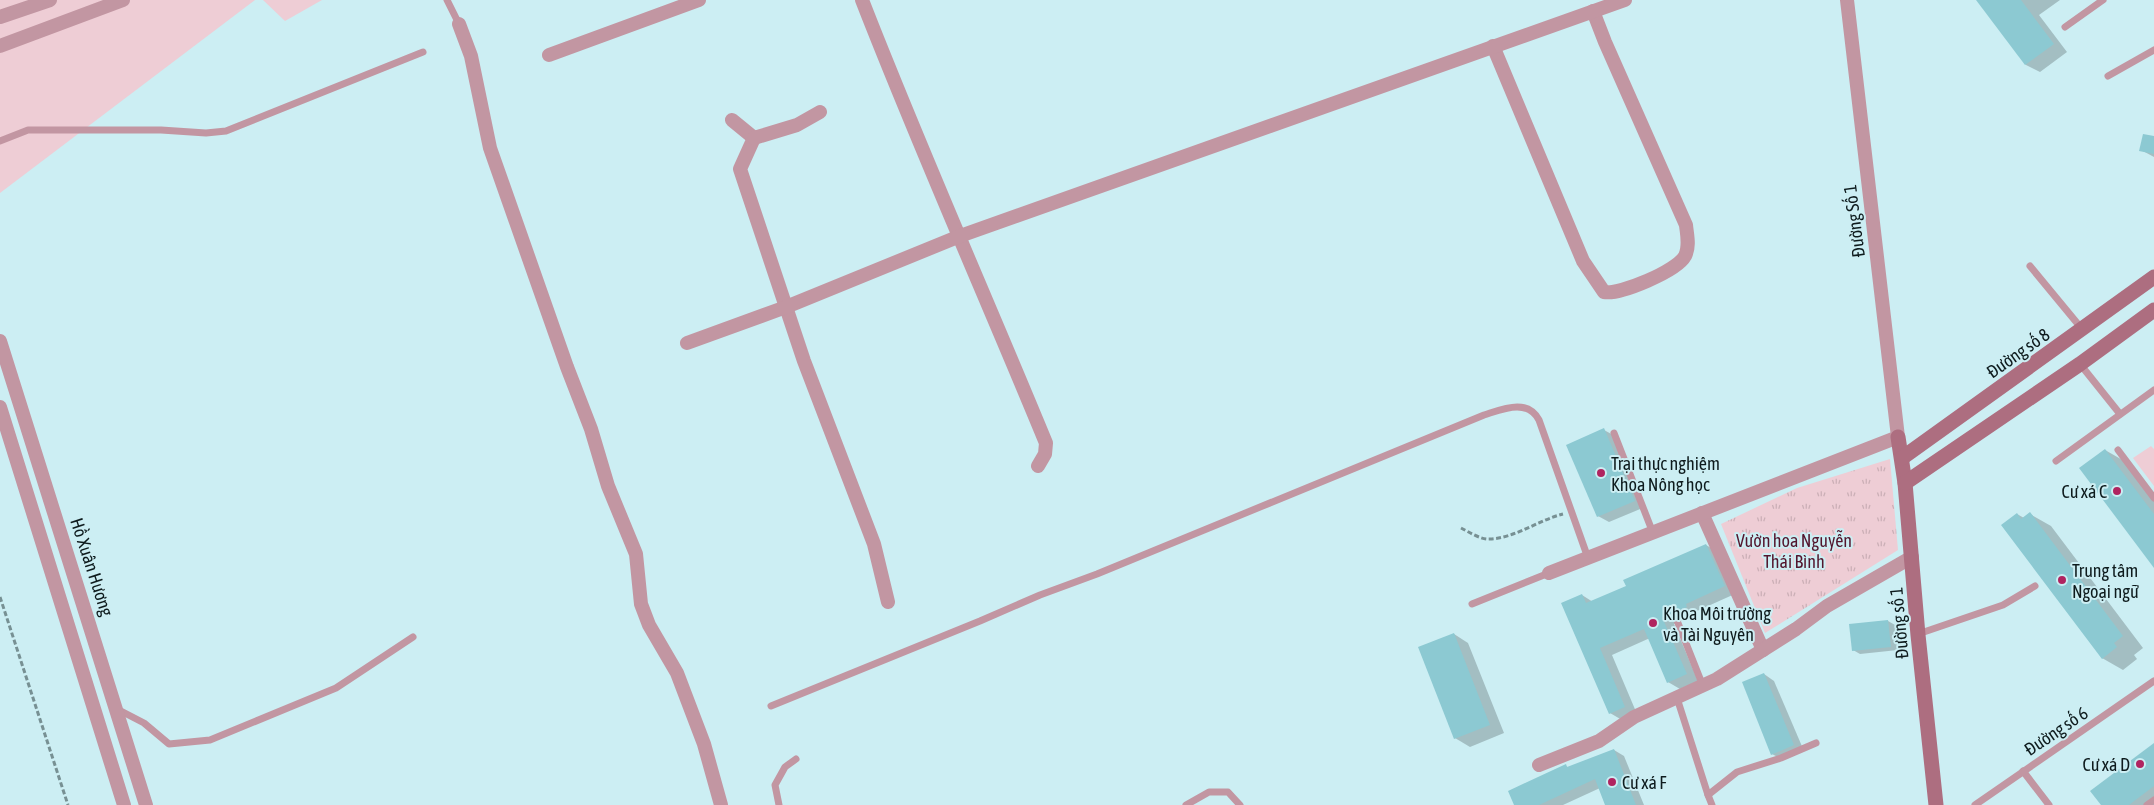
<svg xmlns="http://www.w3.org/2000/svg" width="2154" height="805" viewBox="0 0 2154 805" font-family="'Asap Condensed',sans-serif">
<style>
.green{fill:#eecdd5}
.park{fill:url(#park-tufts)}
.shadow{fill:#0003}
.building{fill:#8cc9d2}
.lines{fill:none;stroke-linecap:round;stroke-linejoin:round}
.path{stroke:#779093;stroke-width:3;stroke-dasharray:5 2.5;stroke-linecap:butt}
.lane{stroke:#c296a2;stroke-width:7}
.street{stroke:#c296a2;stroke-width:14}
.secondary{stroke:#ad6e80;stroke-width:15}
.poi-dot{fill:#b02460;stroke:#cceef3;stroke-width:2}
.labels{text-anchor:middle;dominant-baseline:central;stroke-width:4;stroke-linejoin:round;paint-order:stroke}
.street-label{font-size:18px;fill:#0e1b1d;stroke:#cceef3}
.poi-label{font-size:18px;fill:#0e1b1d;stroke:#cceef3;text-anchor:start}
.park-label{font-size:18px;fill:#53162d;stroke:#cceef3}
</style>
<defs>
<pattern id="park-tufts" width="24" height="20" patternUnits="userSpaceOnUse" patternTransform="scale(1.25)"><rect width="24" height="20" fill="#eecdd5"/><path d="M3 7l-1-3M5 7V3M7 7l1-3M15 17l-1-3M17 17v-4M19 17l1-3" fill="none" stroke="#cbafb6"/></pattern>
</defs>
<rect width="100%" height="100%" fill="#cceef3"/>
<g class="green">
<polygon points="0,0 255,0 0,193"/>
<polygon points="263,0 322,0 285,21"/>
<polygon points="2151,446 2154,449 2154,486 2133,458"/>
</g>
<polygon class="park" points="1890,459 1898,550 1765,633 1721,524 1797,488"/>
<g class="shadow">
<polygon points="1978,0 2060,0 2039,15 2067,52 2040,72 2026,65"/>
<polygon points="2154,137 2154,157 2141,150"/>
<polygon points="1604,430 1615,436 1645,507 1609,522 1598,516"/>
<polygon points="2105,450 2126,462 2154,500 2154,566"/>
<polygon points="2017,514 2024,518 2030,514 2051,526 2143,648 2134,655 2137,659 2123,670 2102,658"/>
<polygon points="1706,545 1718,552 1737,593 1697,611 1698,614 1674,624 1698,681 1680,689 1668,682 1650,638 1612,655 1637,714 1622,720 1610,713 1582,595 1593,602 1627,587"/>
<polygon points="1888,621 1895,625 1898,650 1860,654 1853,650"/>
<polygon points="1454,634 1468,643 1504,733 1470,747 1455,738"/>
<polygon points="1764,674 1774,681 1804,751 1783,760 1772,754"/>
<polygon points="2154,744 2154,805 2102,805"/>
<polygon points="1614,750 1624,756 1644,805 1607,805 1600,788 1563,805 1515,805 1566,766 1569,768"/>
</g>
<g class="building">
<polygon points="1976,0 2021,0 2054,44 2025,65"/>
<polygon points="2143,134 2154,136 2154,154 2139,151"/>
<polygon points="1604,428 1635,501 1597,517 1566,445"/>
<polygon points="2105,449 2154,514 2154,568 2079,468"/>
<polygon points="2030,512 2123,636 2114,643 2117,647 2102,659 2001,525 2017,513 2021,519"/>
<polygon points="1706,544 1725,586 1686,604 1687,607 1662,617 1687,674 1667,683 1644,629 1600,648 1625,707 1609,714 1561,603 1582,594 1586,603 1626,586 1623,580"/>
<polygon points="1888,620 1891,647 1852,651 1849,624"/>
<polygon points="1454,633 1490,725 1454,739 1418,647"/>
<polygon points="1764,673 1794,745 1771,755 1742,682"/>
<polygon points="2154,743 2154,786 2129,805 2101,805 2090,791"/>
<polygon points="1614,749 1636,805 1605,805 1595,779 1539,805 1514,805 1508,791 1566,764 1567,767"/>
</g>
<g class="lines">
<g class="path">
<path d="M1461 528C1469 532 1481 540 1490 539 1515 538 1539 520 1563 514"/>
<polyline points="0,597 68,805"/>
</g>
<g class="lane">
<polyline points="447,0 459,24"/>
<polyline points="2065,27 2103,0"/>
<polyline points="2108,76 2154,50"/>
<polyline points="0,141 28,130 161,130 206,133 226,131 423,52"/>
<polyline points="2030,266 2082,329"/>
<polyline points="2080,364 2120,414"/>
<polyline points="1614,433 1653,533"/>
<polyline points="2118,450 2154,498"/>
<polyline points="2056,461 2154,390"/>
<polyline points="1472,604 1549,573"/>
<polyline points="1676,618 1703,686"/>
<polyline points="1918,634 2003,605 2035,586"/>
<polyline points="1677,698 1708,795 1737,772 1781,758 1816,743"/>
<path d="M771 706 980 621 1040 595 1097 574 1484 415C1503 409 1527 398 1539 420L1588 558"/>
<polyline points="117,709 144,723 169,744 210,740 336,688 413,637"/>
<polyline points="2023,771 2049,805"/>
<polyline points="1708,795 1712,805"/>
<polyline points="779,805 775,785 785,767 796,759"/>
<polyline points="1186,805 1209,792 1228,792 1240,805"/>
<polyline points="1975,805 2154,681"/>
<polyline points="2147,805 2154,800"/>
</g>
<g class="street">
<path d="M862 0C920 149 985 295 1046 443L1045 454 1038 466"/>
<polyline points="0,17 50,0"/>
<polyline points="459,24 471,56 490,148 567,367 591,429 608,486 636,554 641,604 649,625 677,673 704,744 721,805"/>
<polyline points="0,46 123,0"/>
<path d="M1493 46 1583 261 1604 292C1620 295 1677 271 1685 256 1690 246 1687 235 1686 225L1605 42 1593 11"/>
<polyline points="549,55 699,0"/>
<polyline points="732,120 754,138 740,169 804,361 874,544 888,602"/>
<polyline points="754,138 797,125 820,112"/>
<polyline points="0,341 146,805"/>
<polyline points="687,343 786,307 960,236 1625,0"/>
<polyline points="0,407 124,805"/>
<polyline points="1702,513 1763,650"/>
<polyline points="1549,573 1898,437 1847,0"/>
<polyline points="1539,765 1599,741 1634,717 1717,679 1796,629 1827,606 1912,557"/>
</g>
<g class="secondary">
<polyline points="1898,437 1905,483 1918,635 1936,805"/>
<polyline points="1902,458 2154,277"/>
<polyline points="1905,483 2080,364 2154,310"/>
</g>
</g>
<g class="poi-dot">
<circle cx="1601" cy="473" r="5"/>
<circle cx="2117" cy="491" r="5"/>
<circle cx="2062" cy="580" r="5"/>
<circle cx="1653" cy="623" r="5"/>
<circle cx="2140" cy="764" r="5"/>
<circle cx="1612" cy="782" r="5"/>
</g>
<g class="labels">
<g class="street-label">
<text transform="translate(1854 221) rotate(-97)">Đường Số 1</text>
<text transform="translate(2018 353) rotate(-35)">Đường số 8</text>
<text transform="translate(92 567) rotate(72)">Hồ Xuân Hương</text>
<text transform="translate(1899 623) rotate(-95)">Đường số 1</text>
<text transform="translate(2056 731) rotate(-34)">Đường số 6</text>
</g>
<g class="poi-label">
<text x="1611" y="463">Trại thực nghiệm<tspan x="1611" dy="21">Khoa Nông học</tspan></text>
<text x="2107" y="491" text-anchor="end">Cư xá C</text>
<text x="2072" y="570">Trung tâm<tspan x="2072" dy="21">Ngoại ngữ</tspan></text>
<text x="1663" y="613">Khoa Môi trường<tspan x="1663" dy="21">và Tài Nguyên</tspan></text>
<text x="2130" y="764" text-anchor="end">Cư xá D</text>
<text x="1622" y="782">Cư xá F</text>
</g>
<g class="park-label">
<text x="1794" y="540">Vườn hoa Nguyễn<tspan x="1794" dy="21">Thái Bình</tspan></text>
</g>
</g>
</svg>
